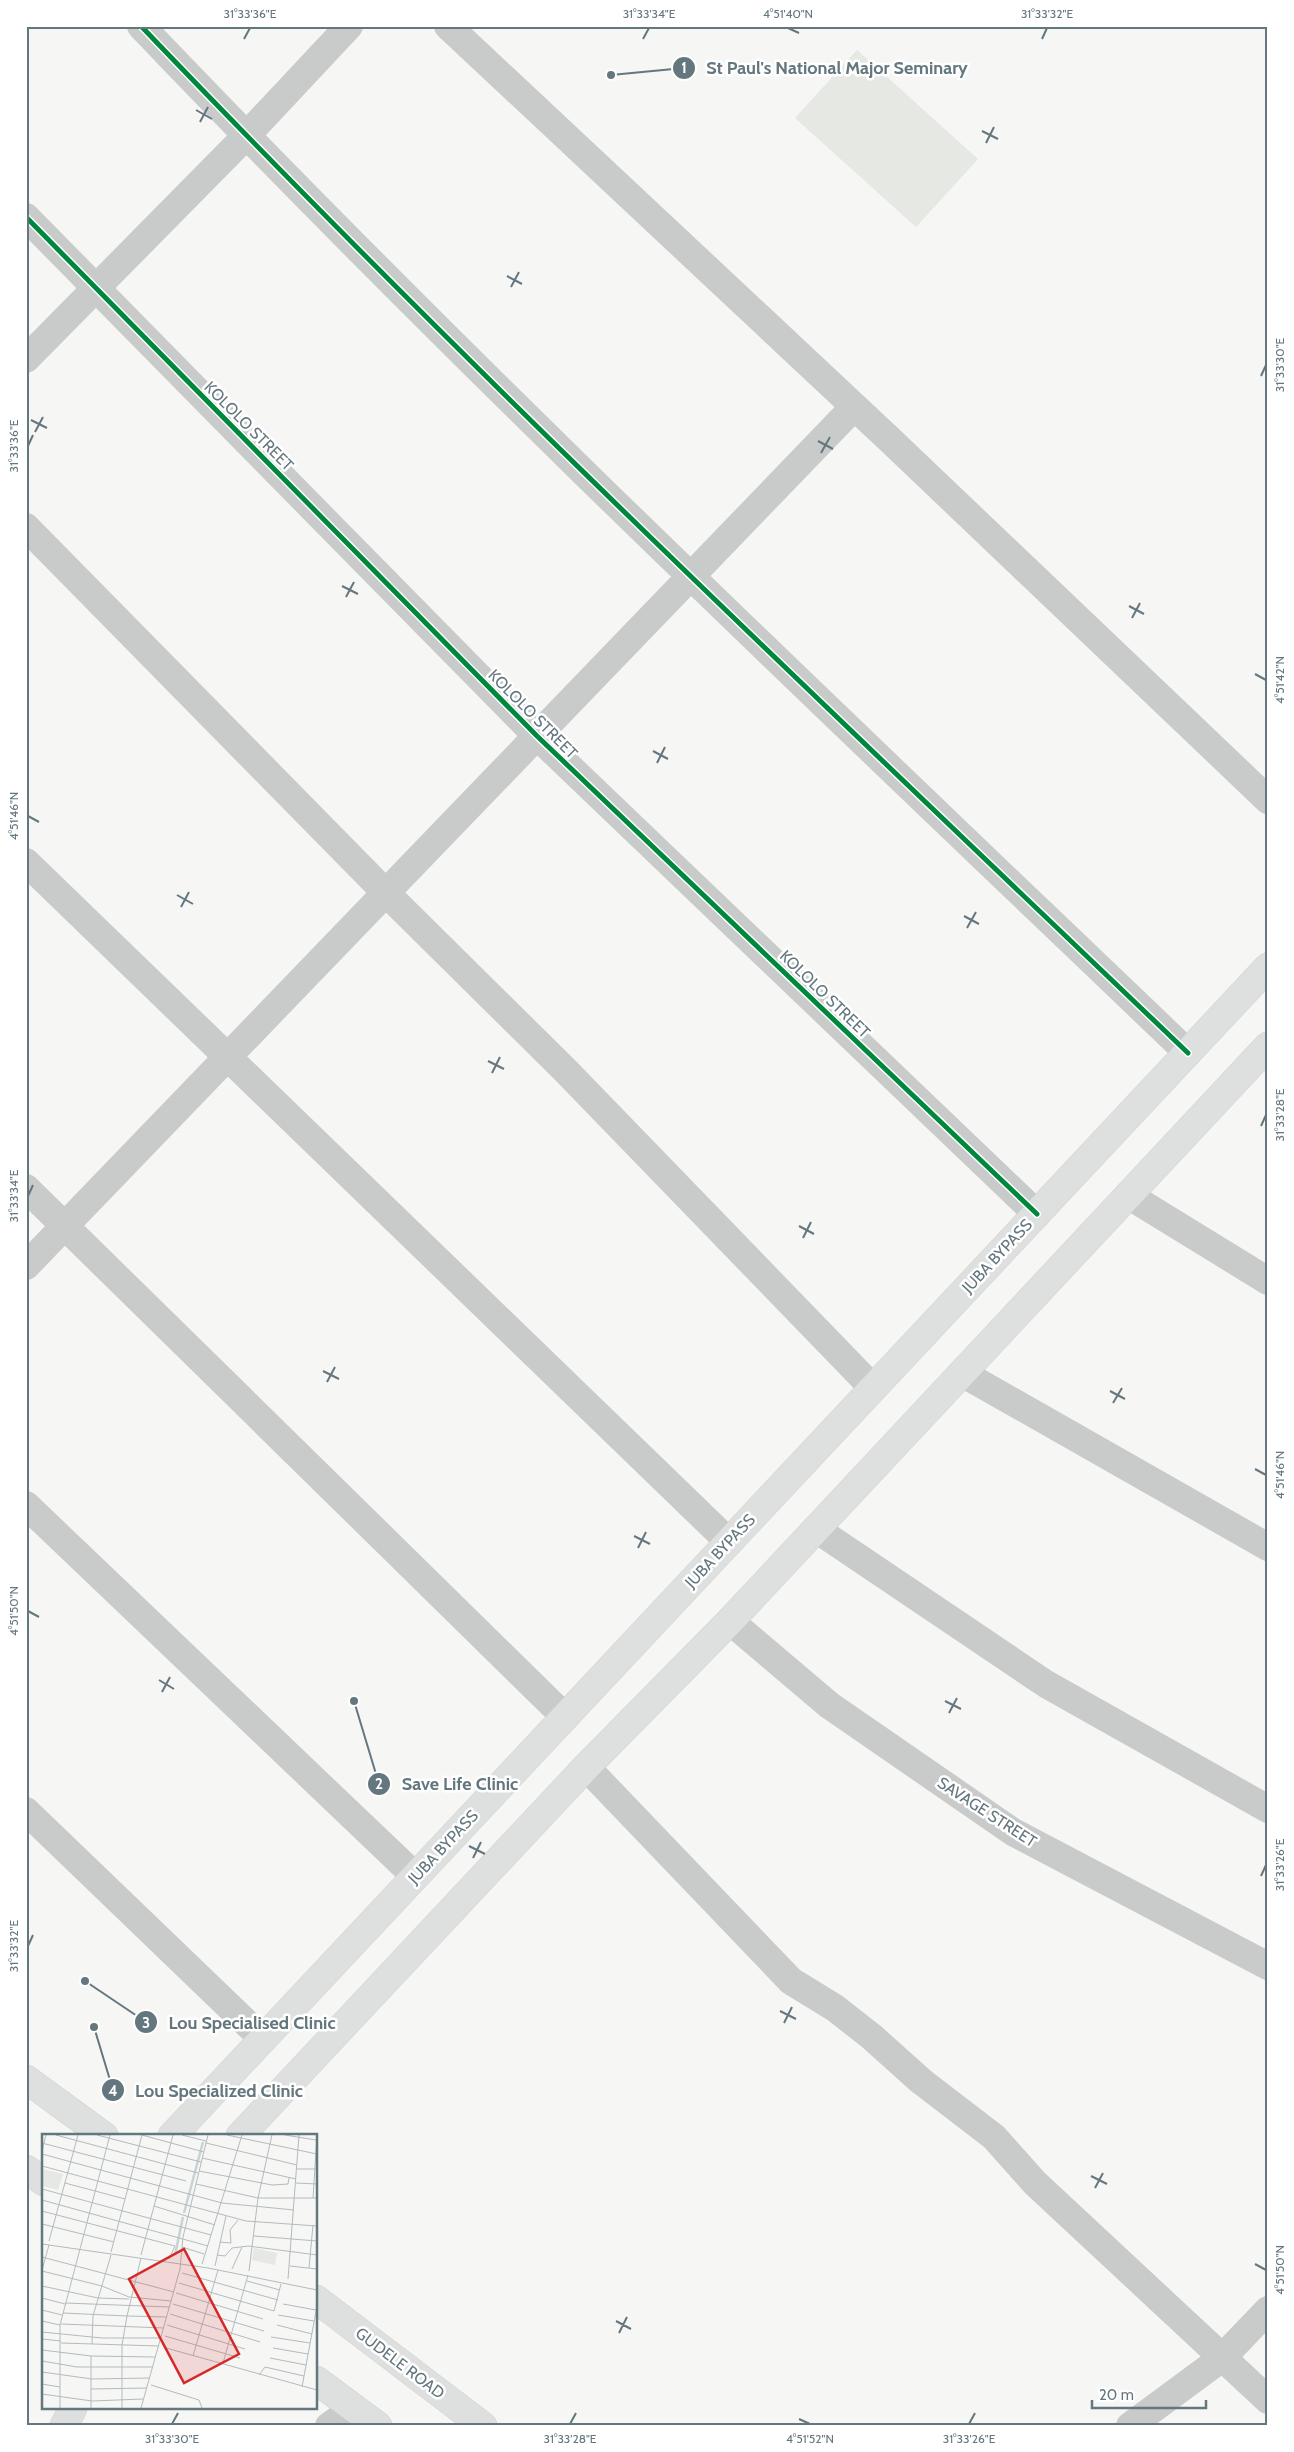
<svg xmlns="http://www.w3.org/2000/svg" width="1294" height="2452" viewBox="0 0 1294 2452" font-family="Cabin,sans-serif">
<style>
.green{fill:#e6e8e3}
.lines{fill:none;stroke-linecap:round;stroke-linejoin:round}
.secondary-casing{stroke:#d2d3d3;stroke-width:29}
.primary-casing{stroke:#d2d3d3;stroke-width:29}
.highway-casing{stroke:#d2d3d3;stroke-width:29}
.street{stroke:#c9cbca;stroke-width:28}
.secondary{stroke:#dedfdf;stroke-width:28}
.primary{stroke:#dedfdf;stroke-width:28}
.highway{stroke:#dedfdf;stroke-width:28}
.cycleway-casing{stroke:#fff;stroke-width:8}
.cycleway{stroke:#00873e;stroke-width:5}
.ticks{fill:none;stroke:#64777e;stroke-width:2}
.labels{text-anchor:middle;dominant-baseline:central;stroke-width:5;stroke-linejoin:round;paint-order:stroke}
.street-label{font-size:16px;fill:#64777e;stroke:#fff}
.inset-river{fill:none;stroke:#c8d3d4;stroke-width:2.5}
.inset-road{fill:none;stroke:#b3bbbe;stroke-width:1}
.view{fill:#d62828;fill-opacity:0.15;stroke:#d62828;stroke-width:2.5}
.inset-edge{fill:none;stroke:#64777e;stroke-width:2.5}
.leader{fill:none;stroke:#64777e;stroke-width:2}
.callout-dot{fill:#64777e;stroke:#fff;stroke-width:2}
.mark-label{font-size:15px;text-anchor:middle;font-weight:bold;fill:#fff}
.callout-label{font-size:18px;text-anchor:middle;font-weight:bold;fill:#64777e;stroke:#fff;stroke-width:5;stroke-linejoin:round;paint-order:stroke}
.neatline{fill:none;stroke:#64777e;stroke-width:2}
.ticks-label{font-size:12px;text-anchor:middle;fill:#64777e}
</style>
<rect width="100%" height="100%" fill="#f6f6f5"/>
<polygon class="green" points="857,50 978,159 916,227 795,118"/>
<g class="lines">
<g class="secondary-casing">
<polyline id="secondary" points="64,2426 73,2408"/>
</g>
<g class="primary-casing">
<g id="primary">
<polyline points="172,2136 1268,967"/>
<polyline points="240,2136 586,1767 730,1621 1268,1046"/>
</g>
</g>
<g class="highway-casing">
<g id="highway">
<polyline points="26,2079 104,2136"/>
<polyline points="26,2169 44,2182"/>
<polyline points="316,2299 483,2426"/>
<polyline points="316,2380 378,2426"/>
</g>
</g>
<g class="street">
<path d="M141 26C479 380 835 715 1188 1053"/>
<polyline points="448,26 888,438 1268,800"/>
<polyline points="26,217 537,736 1037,1214"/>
<polyline points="26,359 246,136 349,26"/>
<polyline points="26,527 386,893 566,1071 873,1388"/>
<polyline points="26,862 729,1542"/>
<polyline points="26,1188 565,1717"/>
<polyline points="1128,1195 1268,1281"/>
<polyline points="26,1266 854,407"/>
<polyline points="962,1373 1268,1547"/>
<polyline points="26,1505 415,1876"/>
<polyline points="816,1529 1046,1684 1268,1809"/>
<polyline points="730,1621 829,1705 1013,1832 1268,1966"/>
<polyline points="586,1767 791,1981 835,2008 872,2037 921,2081 994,2137 1035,2183 1268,2400"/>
<polyline points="26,1811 263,2039"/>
<polyline points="329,2426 354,2408"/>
<polyline points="1130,2426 1222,2358 1268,2310"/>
</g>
<use href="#secondary" class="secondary"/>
<use href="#primary" class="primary"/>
<use href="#highway" class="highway"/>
<g class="cycleway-casing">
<g id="cycleway">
<path d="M141 26C479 380 835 715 1188 1053"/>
<polyline points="26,217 537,736 1037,1214"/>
</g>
</g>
<use href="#cycleway" class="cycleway"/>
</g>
<path class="ticks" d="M788 28 799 33M244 39 250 28M643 39 649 28M1042 39 1047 28M196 110 212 119M200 122 208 107M982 131 998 139M986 143 994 127M507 276 522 284M511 287 519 272M1261 376 1266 365M31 420 47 428M35 432 43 417M818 441 833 449M28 446 33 435M821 453 830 437M342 586 358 594M346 597 354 582M1129 606 1144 614M1132 618 1140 603M1255 674 1266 680M653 751 668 759M657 763 665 747M28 816 39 822M177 895 193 904M181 907 189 892M964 916 979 924M967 928 976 912M488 1061 504 1069M492 1073 500 1057M1261 1126 1266 1115M28 1196 33 1185M799 1226 814 1234M803 1238 811 1222M323 1371 339 1379M327 1382 335 1367M1110 1391 1125 1399M1113 1403 1122 1388M1255 1469 1266 1475M634 1536 650 1544M638 1548 646 1532M28 1611 39 1617M159 1680 174 1689M162 1692 170 1677M945 1701 961 1709M949 1713 957 1698M469 1846 485 1854M473 1858 481 1842M1261 1876 1266 1865M28 1946 33 1935M780 2011 796 2019M784 2023 792 2007M1091 2176 1107 2184M1095 2188 1103 2173M1255 2264 1266 2270M616 2321 631 2329M619 2333 627 2317M799 2419 810 2424M172 2424 178 2413M570 2424 576 2413M969 2424 975 2413"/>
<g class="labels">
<g class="street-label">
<text transform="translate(249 426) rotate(45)">KOLOLO STREET</text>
<text transform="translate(533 714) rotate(45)">KOLOLO STREET</text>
<text transform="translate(825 994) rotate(44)">KOLOLO STREET</text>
<text transform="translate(997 1256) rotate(-47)">JUBA BYPASS</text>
<text transform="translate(720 1551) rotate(-47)">JUBA BYPASS</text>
<text transform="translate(987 1812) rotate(33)">SAVAGE STREET</text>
<text transform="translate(443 1847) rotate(-47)">JUBA BYPASS</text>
<text transform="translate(400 2363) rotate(37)">GUDELE ROAD</text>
</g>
</g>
<g transform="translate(42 2134)">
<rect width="275" height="275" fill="#f6f6f5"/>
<path d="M0 35 21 40 16 56 0 52ZM212 114 235 119 233 131 210 126Z" fill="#e6e8e3"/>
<path class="inset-river" d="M142 79 161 8M133 121 141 83"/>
<path class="inset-road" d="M14 1 156 39M55 1 159 28M100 1 162 18M140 1 164 7M185 1 275 20M243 1 274 6M0 9 144 47M164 9 255 31M0 17 4 1M0 20 180 69 252 76M160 24 254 45M0 32 204 87 275 92M255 35H274M157 37 230 51 246 50 247 44M23 49 83 65M254 49 275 50M154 50 216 64H275M0 55 169 101M271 64 275 1M0 66 166 112M112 72 173 91M0 77 133 112 127 125M0 90 72 108M212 102 275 107M7 107 36 1M178 108 189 109 188 96 196 86M0 110 166 134 275 156M140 113 162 120M69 118 100 1M99 121 131 1M175 121 183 122 190 114 206 112 275 121M0 123 132 158M160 130 200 1M173 132 184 82M248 132 275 135M267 134 271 91M190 135 200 113M0 136 7 111M0 137 60 152 87 163 129 167M207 137 216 64 230 1M140 139 236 166M246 145 257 1M205 147 238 156M137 149 232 177 239 150M0 152 56 164 87 165M134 159 221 185M0 164 23 170M23 169 127 173M131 170 222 197M241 170 274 176M0 176 20 181M21 179 85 182 99 124M128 180 218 208M236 181 272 187M0 187 18 191M19 190 122 194M125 191 203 215M235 191 270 200M0 198 60 204H119M123 202 198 224M229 203 268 209M0 205 19 207M19 209 117 212M50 210 51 182 69 121M124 214 275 256M231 214 266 220M0 216 49 222 113 223M49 222V274M151 222 176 136M228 224 264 231M0 227 35 233H111M181 229 206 141M0 238 50 245 108 244M217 241 223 233 262 242M0 250 18 253M109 251 157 266 160 274M260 253 275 172M49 255 105 254M0 260 50 267 101 265M18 274V191L68 1M80 274V211L85 182 125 183M99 274 138 135 141 103 166 1"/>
<path class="view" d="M142 115 197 220 142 249 87 145Z"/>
<rect width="275" height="275" class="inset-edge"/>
</g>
<path class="leader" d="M611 75L684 68M354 1701L379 1784M85 1981L146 2022M94 2027L113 2090"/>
<g class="callout-dot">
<circle cx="611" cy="75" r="5"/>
<circle cx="354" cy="1701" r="5"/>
<circle cx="85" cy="1981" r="5"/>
<circle cx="94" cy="2027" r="5"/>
<circle cx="684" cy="68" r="12"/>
<circle cx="379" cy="1784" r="12"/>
<circle cx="146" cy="2022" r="12"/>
<circle cx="113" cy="2090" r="12"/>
</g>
<g class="mark-label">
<text x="684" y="73">1</text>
<text x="379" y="1789">2</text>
<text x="146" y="2028">3</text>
<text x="113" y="2096">4</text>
</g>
<g class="callout-label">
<text x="837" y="74">St Paul's National Major Seminary</text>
<text x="460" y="1790">Save Life Clinic</text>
<text x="252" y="2029">Lou Specialised Clinic</text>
<text x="219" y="2097">Lou Specialized Clinic</text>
</g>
<rect width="1294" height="2452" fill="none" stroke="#ffffff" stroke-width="55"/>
<path d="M1092 2400v8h114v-8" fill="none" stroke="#64777e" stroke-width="2.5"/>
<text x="1099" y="2400" font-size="15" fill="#64777e" stroke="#ffffff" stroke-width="4" paint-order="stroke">20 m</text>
<rect x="28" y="28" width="1238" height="2396" class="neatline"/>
<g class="ticks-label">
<text x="250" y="18">31°33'36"E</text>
<text x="649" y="18">31°33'34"E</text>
<text x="788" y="18">4°51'40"N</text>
<text x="1047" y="18">31°33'32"E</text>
<text transform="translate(1280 365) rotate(-90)" y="4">31°33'30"E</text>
<text transform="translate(14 446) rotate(-90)" y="4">31°33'36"E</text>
<text transform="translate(1280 680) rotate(-90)" y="4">4°51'42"N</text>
<text transform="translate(14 816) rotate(-90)" y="4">4°51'46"N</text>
<text transform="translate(1280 1115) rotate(-90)" y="4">31°33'28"E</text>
<text transform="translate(14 1196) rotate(-90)" y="4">31°33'34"E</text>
<text transform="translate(1280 1475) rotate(-90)" y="4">4°51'46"N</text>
<text transform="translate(14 1611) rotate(-90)" y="4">4°51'50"N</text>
<text transform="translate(1280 1865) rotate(-90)" y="4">31°33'26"E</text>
<text transform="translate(14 1946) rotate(-90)" y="4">31°33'32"E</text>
<text transform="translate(1280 2270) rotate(-90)" y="4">4°51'50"N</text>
<text x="172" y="2443">31°33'30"E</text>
<text x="570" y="2443">31°33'28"E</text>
<text x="810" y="2443">4°51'52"N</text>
<text x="969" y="2443">31°33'26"E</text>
</g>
</svg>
